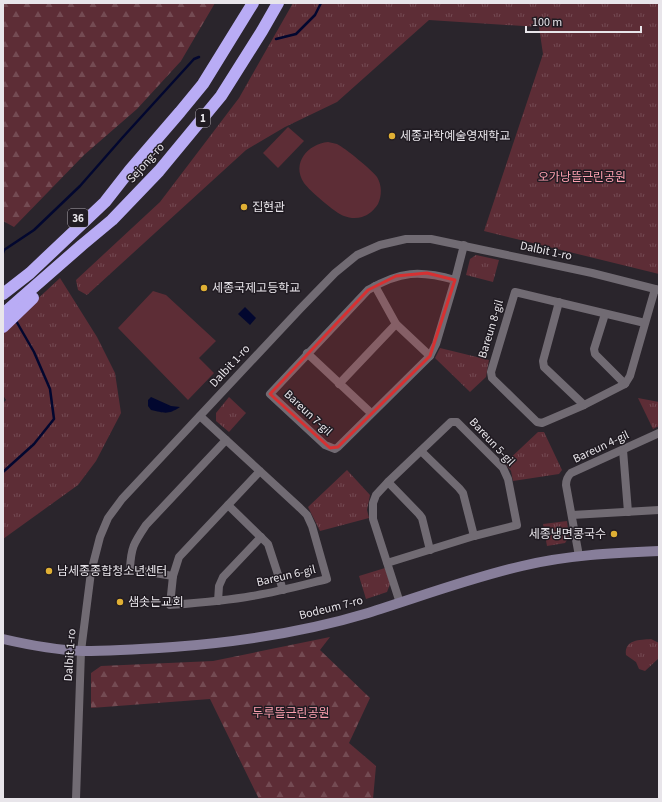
<svg xmlns="http://www.w3.org/2000/svg" width="662" height="802" viewBox="0 0 662 802" font-family="'Source Sans 3','Noto Sans KR',sans-serif">
<style>
.forest{fill:url(#forest-firs)}
.park{fill:url(#park-tufts)}
.pitch{fill:#5d2d36}
.water{fill:#02072f}
.lines{fill:none;stroke-linecap:round;stroke-linejoin:round}
.stream{stroke:#02072f;stroke-width:2.5}
.street{stroke:#716b73;stroke-width:8}
.secondary{stroke:#877e9a;stroke-width:10}
.highway{stroke:#b9acf5;stroke-width:12}
.marked{fill:#d73132;fill-opacity:0.2;stroke:#d73132;stroke-width:3;stroke-linejoin:round}
.poi-dot{fill:#e0b034;stroke:#201b22;stroke-width:1.5}
.labels{text-anchor:middle;dominant-baseline:central;stroke-width:3;stroke-linejoin:round;paint-order:stroke}
.shield{fill:#201b22;stroke:#aca8ae;stroke-width:1}
.shield-label{font-size:11px;font-weight:bold;fill:#e8e5ea}
.poi-label{font-size:12px;fill:#e8e5ea;stroke:#201b22;text-anchor:start}
.street-label{font-size:12px;fill:#e8e5ea;stroke:#201b22}
.park-label{font-size:12px;fill:#fda0b0;stroke:#201b22}
</style>
<defs>
<pattern id="forest-firs" width="22" height="20" patternUnits="userSpaceOnUse"><rect width="22" height="20" fill="#5d2d36"/><path d="M5 1l3.5 6h-7zM16 11l3.5 6h-7z" fill="#744b53"/></pattern>
<pattern id="park-tufts" width="24" height="20" patternUnits="userSpaceOnUse"><rect width="24" height="20" fill="#5d2d36"/><path d="M3 7l-1-3M5 7V3M7 7l1-3M15 17l-1-3M17 17v-4M19 17l1-3" fill="none" stroke="#744b53"/></pattern>
</defs>
<rect width="100%" height="100%" fill="#2a252c"/>
<g class="forest">
<polygon points="3,3 215,3 181,61 137,109 84,155 14,227 3,221"/>
<polygon points="330,637 320,650 370,698 349,743 376,766 373,799 259,799 210,699 91,708 91,673 101,666 213,661"/>
</g>
<g class="park">
<polygon points="293,3 659,3 659,274 484,231 543,54 539,27 429,20 337,102 285,127 246,150 87,295 78,290 76,280 160,202 239,98"/>
<polygon points="476,255 499,260 493,282 466,275 470,259"/>
<polygon points="60,278 97,337 115,373 121,413 96,461 78,485 3,539 3,403 6,400 3,395 3,331"/>
<polygon points="440,348 489,360 486,377 470,392 435,358"/>
<polygon points="229,397 246,413 229,432 216,421 216,413"/>
<polygon points="638,398 659,402 659,426 653,429"/>
<polygon points="538,432 544,432 562,470 559,474 513,481 511,471 505,463"/>
<polygon points="347,470 370,495 367,510 369,518 320,531 308,507"/>
<polygon points="567,521 569,537 565,543 547,546 543,524"/>
<polygon points="385,568 390,584 387,592 366,599 359,576"/>
<path d="M651 639 659 643V658L645 671 639 669 636 662 626 655C624 639 640 640 651 639Z"/>
</g>
<g class="pitch">
<polygon points="288,127 304,141 278,168 263,153"/>
<path d="M328 142C331 143 334 143 337 144 345 148 372 170 377 177 382 185 382 196 378 204 374 210 369 215 362 217 356 219 349 218 344 216 335 213 309 190 304 183 291 163 308 144 328 142Z"/>
<polygon points="153,291 166,295 216,341 199,358 214,373 188,400 118,328"/>
</g>
<g class="water">
<polygon points="245,307 256,318 250,325 238,314"/>
<path d="M151 397 171 406 180 407C168 415 165 413 151 410L148 406V400Z"/>
</g>
<g class="lines">
<g class="stream">
<polyline points="276,39 296,34 315,15 321,3"/>
<polyline points="3,253 4,250 34,230 80,186 123,137 194,59 199,57"/>
<polyline points="3,472 34,444 54,419 50,389 34,352 15,319"/>
</g>
<g class="street">
<path d="M455 280C420 270 400 271 368 290L270 394 325 445 335 449 338 447 430 356 436 344 455 280 464 245"/>
<polyline points="375,286 396,324 430,356"/>
<polyline points="559,302 543,361 544,367 584,405"/>
<polyline points="605,314 594,349 595,354 625,384"/>
<polyline points="645,323 515,292 491,372 492,378 537,422 542,423 584,405 625,384 630,376 655,289"/>
<polyline points="307,353 371,413"/>
<polyline points="339,384 396,324"/>
<path d="M200 416 300 508 307 515 312 526 327 579C303 585 278 592 252 596 225 601 197 603 170 605L173 576 179 557 260 471"/>
<polyline points="623,450 628,512"/>
<polyline points="421,451 459,488 463,493 474,536"/>
<polyline points="388,482 419,514 422,518 430,550"/>
<polyline points="228,505 268,544 283,590"/>
<polyline points="572,515 659,510"/>
<path d="M579 556 566 485C566 480 567 477 571 473L659 433"/>
<polyline points="387,563 474,536 517,525 508,479 503,468 457,422 451,422 388,482 376,495 373,503 373,519 400,603"/>
<path d="M173 576 130 569C131 547 134 543 146 525L226 440"/>
<polyline points="218,601 219,586 223,577 261,537"/>
<polyline points="76,799 81,651 91,572 100,537 108,518 122,499 300,309 335,273 357,255 380,245 406,239 431,239 592,273 659,290"/>
</g>
<path class="secondary" d="M3 639C29 645 56 650 83 651 113 651 143 649 173 647 239 642 305 632 368 613 419 597 470 578 522 566 567 555 613 553 659 551"/>
<g class="highway">
<polyline points="3,294 30,273 105,202 130,170 180,112 203,84 253,3"/>
<polyline points="3,314 82,245 112,220 159,171 221,96 262,31 278,3"/>
<polyline points="3,327 33,298"/>
</g>
</g>
<path class="marked" d="M427 273 455 280 430 356 338 447 330 448 270 394 368 290 396 276Z"/>
<g class="poi-dot">
<circle cx="392" cy="136" r="4"/>
<circle cx="244" cy="207" r="4"/>
<circle cx="204" cy="288" r="4"/>
<circle cx="614" cy="534" r="4"/>
<circle cx="49" cy="571" r="4"/>
<circle cx="120" cy="602" r="4"/>
</g>
<g class="labels">
<g class="shield">
<rect x="196" y="109" width="14" height="18" rx="3"/>
<rect x="68" y="209" width="20" height="18" rx="3"/>
</g>
<g class="shield-label">
<text x="203" y="118">1</text>
<text x="78" y="218">36</text>
</g>
<g class="poi-label">
<text x="400" y="136">세종과학예술영재학교</text>
<text x="252" y="207">집현관</text>
<text x="212" y="288">세종국제고등학교</text>
<text x="606" y="534" text-anchor="end">세종냉면콩국수</text>
<text x="57" y="571">남세종종합청소년센터</text>
<text x="128" y="602">샘솟는교회</text>
</g>
<g class="street-label">
<text transform="translate(146 163) rotate(-48)">Sejong-ro</text>
<text transform="translate(546 251) rotate(12)">Dalbit 1-ro</text>
<text transform="translate(491 329) rotate(-73)">Bareun 8-gil</text>
<text transform="translate(230 366) rotate(-47)">Dalbit 1-ro</text>
<text transform="translate(308 413) rotate(43)">Bareun 7-gil</text>
<text transform="translate(492 442) rotate(47)">Bareun 5-gil</text>
<text transform="translate(601 447) rotate(-25)">Bareun 4-gil</text>
<text transform="translate(286 576) rotate(-13)">Bareun 6-gil</text>
<text transform="translate(331 608) rotate(-14)">Bodeum 7-ro</text>
<text transform="translate(70 655) rotate(-86)">Dalbit 1-ro</text>
</g>
<g class="park-label">
<text x="582" y="177">오가낭뜰근린공원</text>
<text x="291" y="713">두루뜰근린공원</text>
</g>
</g>
<rect width="662" height="802" fill="none" stroke="#e8e5ea" stroke-width="8"/>
<path d="M526 26v6h115v-6" fill="none" stroke="#e8e5ea" stroke-width="2"/>
<text x="532" y="26" font-size="12" fill="#e8e5ea" stroke="#201b22" stroke-width="3" paint-order="stroke">100 m</text>
</svg>
